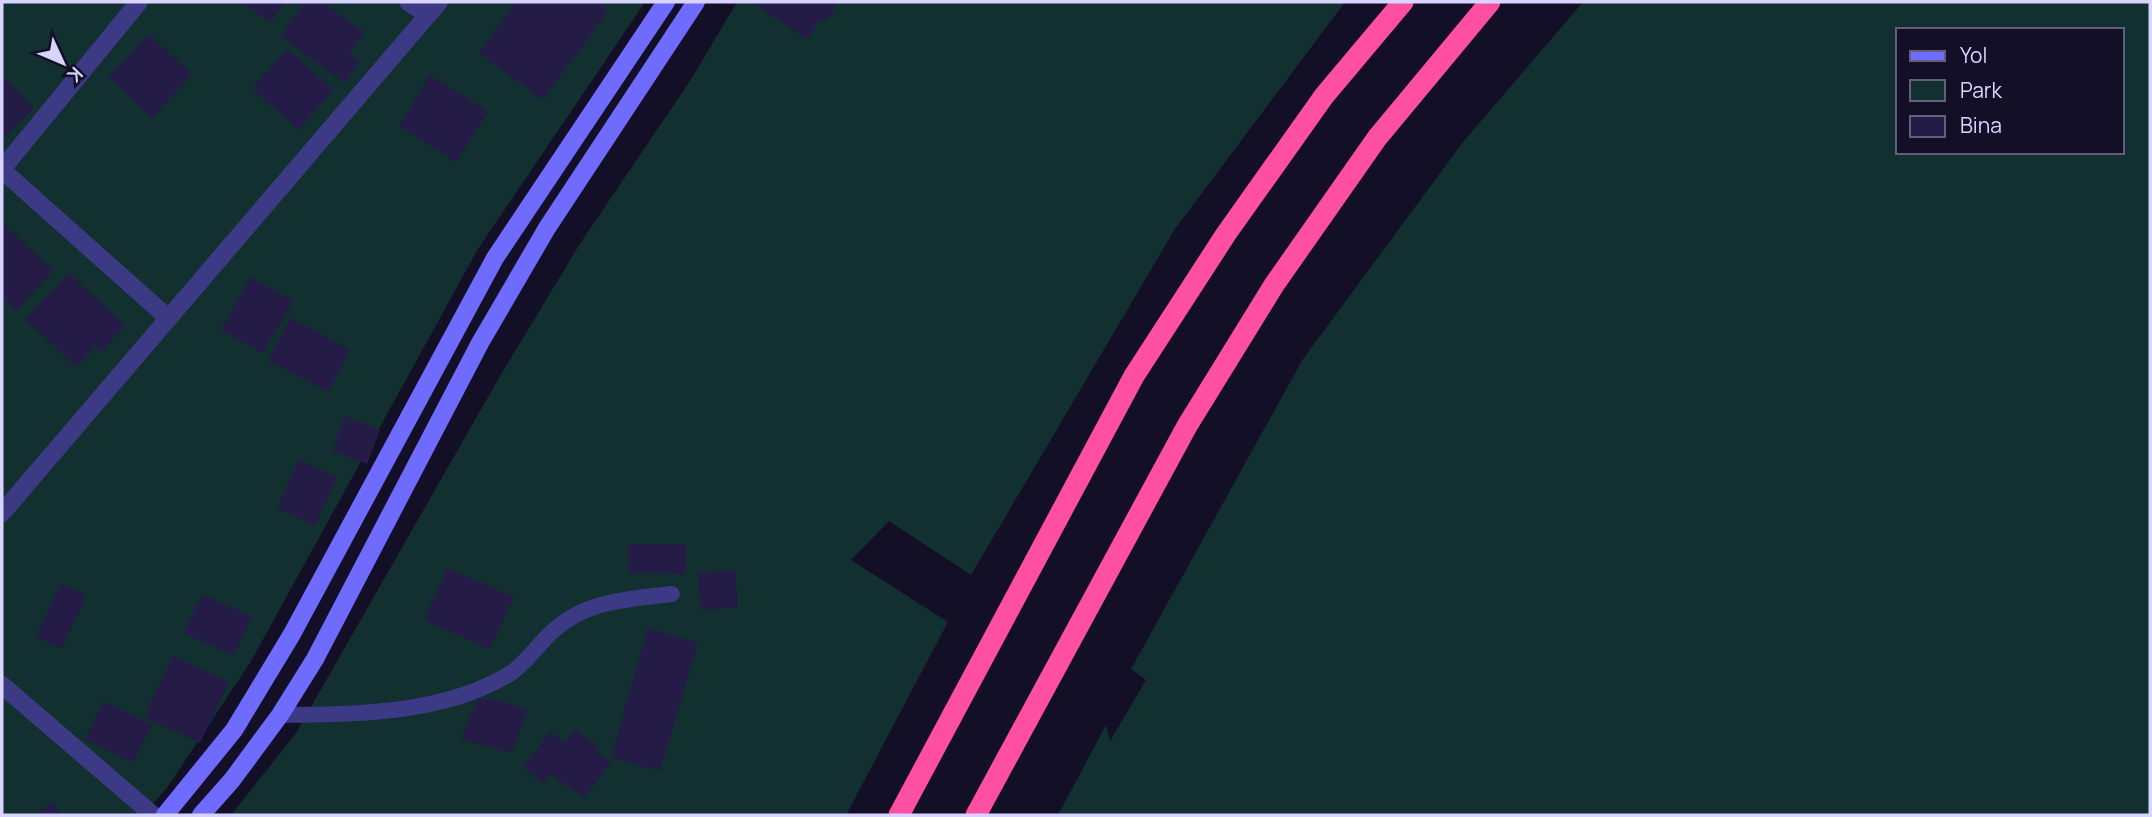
<svg xmlns="http://www.w3.org/2000/svg" width="2152" height="817" viewBox="0 0 2152 817" font-family="Manrope,sans-serif">
<style>
.green{fill:#12302f;fill-rule:evenodd}
.building{fill:#241b47}
.lines{fill:none;stroke-linecap:round;stroke-linejoin:round}
.service{stroke:#3d3a85;stroke-width:16}
.minor{stroke:#3d3a85;stroke-width:18}
.secondary{stroke:#6f6bff;stroke-width:18}
.motorway{stroke:#ff4fa3;stroke-width:21}
</style>
<rect width="100%" height="100%" fill="#130f26"/>
<g class="green">
<polygon points="2,2 645,2 478,249 250,663 167,788 143,815 2,815"/>
<polygon points="737,2 1345,2 1175,229 971,575 889,521 851,560 948,622 846,815 231,815 296,733 500,376 581,242 690,81"/>
<path d="M1583 2H2150V815H1058L1106 725 1110 741 1146 680 1131 669 1303 359 1463 142ZM1898 30H2122V152H1898Z"/>
</g>
<g class="building">
<polygon points="242,2 285,2 270,22"/>
<polygon points="305,2 322,2 364,32 349,53 360,62 345,83 280,36"/>
<polygon points="516,2 596,2 608,11 543,100 479,53"/>
<polygon points="752,2 839,2 825,22 821,19 807,39"/>
<polygon points="149,34 192,74 152,118 109,77"/>
<polygon points="288,49 334,90 298,130 252,88"/>
<polygon points="430,75 488,112 456,162 399,126"/>
<polygon points="2,76 34,108 2,140"/>
<polygon points="4,224 53,271 16,310 2,296 2,227"/>
<polygon points="69,273 125,326 101,352 95,347 76,367 25,319"/>
<polygon points="250,277 293,301 263,353 221,330"/>
<polygon points="291,318 350,350 328,392 268,360"/>
<polygon points="345,416 380,430 367,464 332,451"/>
<polygon points="299,460 337,478 315,526 277,508"/>
<polygon points="628,544 686,544 686,574 628,573"/>
<polygon points="447,568 514,597 490,649 424,620"/>
<polygon points="735,570 738,607 701,610 698,573"/>
<polygon points="61,583 87,596 61,649 36,637"/>
<polygon points="202,594 252,617 234,656 184,633"/>
<polygon points="648,628 698,643 660,771 611,757"/>
<polygon points="173,656 229,682 200,743 144,717"/>
<polygon points="477,699 498,700 528,710 511,753 461,739"/>
<polygon points="104,701 152,725 132,763 85,739"/>
<polygon points="575,730 599,747 596,752 611,762 584,798 551,774 544,784 523,768 550,732 565,743"/>
<polygon points="52,802 63,815 37,815"/>
</g>
<g class="lines">
<path class="service" d="M280 715C356 714 440 715 508 675 526 664 537 645 553 631 586 600 630 599 672 594"/>
<g class="minor">
<polyline points="408,2 428,15"/>
<polyline points="2,169 139,2"/>
<polyline points="2,170 167,317"/>
<polyline points="2,513 439,2"/>
<polyline points="2,685 153,815"/>
</g>
<g class="secondary">
<polyline points="165,815 234,730 292,634 495,258 666,2"/>
<polyline points="201,815 232,780 280,715 315,659 480,343 547,228 696,2"/>
</g>
<g class="motorway">
<polyline points="899,815 1134,376 1226,234 1324,96 1403,2"/>
<polyline points="976,815 1187,426 1274,285 1377,138 1490,2"/>
</g>
</g>
<rect width="2152" height="817" fill="none" stroke="#d9d4ff" stroke-width="7"/>
<rect x="1896" y="28" width="228" height="126" fill="#130f26" stroke="#625e7d" stroke-width="2"/>
<rect x="1910" y="51" width="35" height="10" fill="#6f6bff" stroke="#625e7d" stroke-width="2"/>
<text x="1960" y="63" font-size="21" fill="#d9d4ff">Yol</text>
<rect x="1910" y="80" width="35" height="21" fill="#12302f" stroke="#625e7d" stroke-width="2"/>
<text x="1960" y="98" font-size="21" fill="#d9d4ff">Park</text>
<rect x="1910" y="116" width="35" height="21" fill="#241b47" stroke="#625e7d" stroke-width="2"/>
<text x="1960" y="133" font-size="21" fill="#d9d4ff">Bina</text>
<g transform="translate(63 63) rotate(134)" stroke="#130f26" stroke-width="5" paint-order="stroke">
<path d="M0-5L12 26L0 18L-12 26Z" fill="#d9d4ff"/>
<text y="-10" font-size="19" font-weight="bold" text-anchor="middle" fill="#d9d4ff">K</text>
</g>
</svg>
